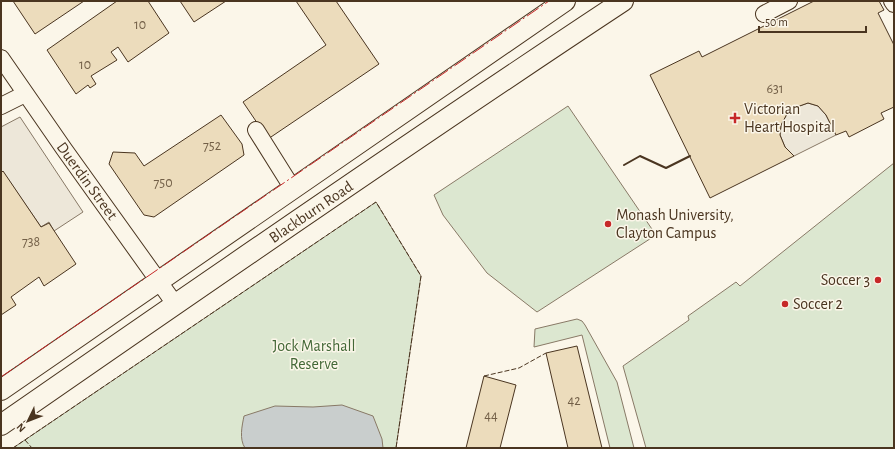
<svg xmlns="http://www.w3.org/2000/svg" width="895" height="449" viewBox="0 0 895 449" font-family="'Alegreya Sans',sans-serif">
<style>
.green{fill:#dce7d0;stroke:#887966}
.parking{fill:#ede7d9;stroke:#887966}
.water{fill:#c9cecd;stroke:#887966}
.building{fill:#ecdcbc;stroke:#4a3520}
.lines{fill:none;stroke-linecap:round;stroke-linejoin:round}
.minor-casing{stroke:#4a3520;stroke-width:18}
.major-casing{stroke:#4a3520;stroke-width:22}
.minor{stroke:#fbf6e9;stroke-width:16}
.major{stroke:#fbf6e9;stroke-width:20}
.fence{stroke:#4a3520;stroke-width:1;stroke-dasharray:5 2;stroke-linecap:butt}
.wall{stroke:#4a3520;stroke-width:2}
.power{stroke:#c62828;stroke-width:1;stroke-dasharray:14 3 2 3;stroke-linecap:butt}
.poi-dot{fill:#c62828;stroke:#fbf6e9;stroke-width:1.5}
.labels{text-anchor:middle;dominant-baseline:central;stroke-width:3;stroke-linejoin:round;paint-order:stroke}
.number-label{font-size:14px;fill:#725f47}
.poi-label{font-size:16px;fill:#4a3520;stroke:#fbf6e9;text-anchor:start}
.street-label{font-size:16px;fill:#4a3520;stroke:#fbf6e9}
.park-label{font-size:16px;fill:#436837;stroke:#fbf6e9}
</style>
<rect width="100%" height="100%" fill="#fbf6e9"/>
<g class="green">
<polygon points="568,106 656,235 537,312 487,273 443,215 434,195"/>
<polygon points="894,163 894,448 646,448 623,366 689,320 688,316 736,282 740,286"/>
<polygon points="376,202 421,276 396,448 13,448"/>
<polygon points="577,319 582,321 585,325 617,382 634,448 610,448 582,335 534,347 535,329"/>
</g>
<g class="parking">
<polygon points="808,103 818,106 826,115 836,135 794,156 785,147 780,135 781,125 787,114 794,108"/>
<polygon points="20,117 83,212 54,231 49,222 41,227 3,172 1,173 1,127"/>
</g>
<path class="water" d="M342 405 373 416 382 439 383 448H245C239 439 242 426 244 416L275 406 313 407Z"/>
<g class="building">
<polygon points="13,1 84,1 35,34"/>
<polygon points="117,1 148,1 169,33 128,62 118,47 111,52 117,60 91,76 96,84 90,88 88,85 76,94 47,50"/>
<polygon points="180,1 226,1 194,22"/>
<polygon points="296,1 336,1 379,64 268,139 243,102 326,45"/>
<polygon points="814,1 879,1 884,10 878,13 894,45 894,107 881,113 884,119 849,137 846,131 836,135 826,115 818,106 808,103 794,108 787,114 781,125 780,135 785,147 794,156 710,198 650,75 699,51 702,57"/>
<polygon points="221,115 242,144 244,155 154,217 144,215 109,164 113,152 135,153 144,166"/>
<polygon points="3,171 41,227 49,223 76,264 44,286 39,277 11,297 16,305 1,315 1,173"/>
<polygon points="577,346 602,448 568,448 546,353"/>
<polygon points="484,376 516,385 500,448 466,448"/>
</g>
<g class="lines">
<g class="minor-casing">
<g id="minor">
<polyline points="892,1 894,4"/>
<polyline points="764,14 789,1"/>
<polyline points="1,58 64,149 175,304"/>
<polyline points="1,106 25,94"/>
<polyline points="256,130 293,189"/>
</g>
</g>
<g class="major-casing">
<g id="major">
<polyline points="1,390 565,1"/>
<path d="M1 425C207 282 414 139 623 1"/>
</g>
</g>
<use href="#minor" class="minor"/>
<use href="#major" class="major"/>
<g class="fence">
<polyline points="484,376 519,368 546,353"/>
<polyline points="25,440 32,448"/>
<polyline points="13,448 376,202 421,276 396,448"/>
</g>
<polyline class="wall" points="624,165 640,156 666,168 690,156"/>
<polyline class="power" points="1,377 549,1"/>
</g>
<g class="poi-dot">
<path d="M733 112h4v4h4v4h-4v4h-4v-4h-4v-4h4z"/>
<circle cx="608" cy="224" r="4"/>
<circle cx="878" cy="280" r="4"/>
<circle cx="785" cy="304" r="4"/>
</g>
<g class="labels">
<g class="number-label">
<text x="140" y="25">10</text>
<text x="85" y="65">10</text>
<text x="775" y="89">631</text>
<text x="212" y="146">752</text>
<text x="163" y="183">750</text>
<text x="31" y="242">738</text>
<text x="574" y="401">42</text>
<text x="491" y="416">44</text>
</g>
<g class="poi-label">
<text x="744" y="109">Victorian<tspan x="744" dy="18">Heart Hospital</tspan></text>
<text x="616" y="215">Monash University,<tspan x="616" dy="18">Clayton Campus</tspan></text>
<text x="870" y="280" text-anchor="end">Soccer 3</text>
<text x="793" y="304">Soccer 2</text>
</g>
<g class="street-label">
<text transform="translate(87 181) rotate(54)">Duerdin Street</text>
<text transform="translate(311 212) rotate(-34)">Blackburn Road</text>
</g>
<g class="park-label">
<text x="314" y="346">Jock Marshall<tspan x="314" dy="18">Reserve</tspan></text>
</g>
</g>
<rect width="895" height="449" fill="none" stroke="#4a3520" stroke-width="4"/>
<g transform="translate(28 421) rotate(227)" stroke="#fbf6e9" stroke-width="3" paint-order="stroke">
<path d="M0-3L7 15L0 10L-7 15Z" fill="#4a3520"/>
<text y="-6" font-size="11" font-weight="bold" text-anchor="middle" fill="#4a3520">N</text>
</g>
<path d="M759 26v6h107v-6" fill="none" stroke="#4a3520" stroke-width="2"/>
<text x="765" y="26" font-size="12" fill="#4a3520" stroke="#fbf6e9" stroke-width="3" paint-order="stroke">50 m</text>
</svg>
